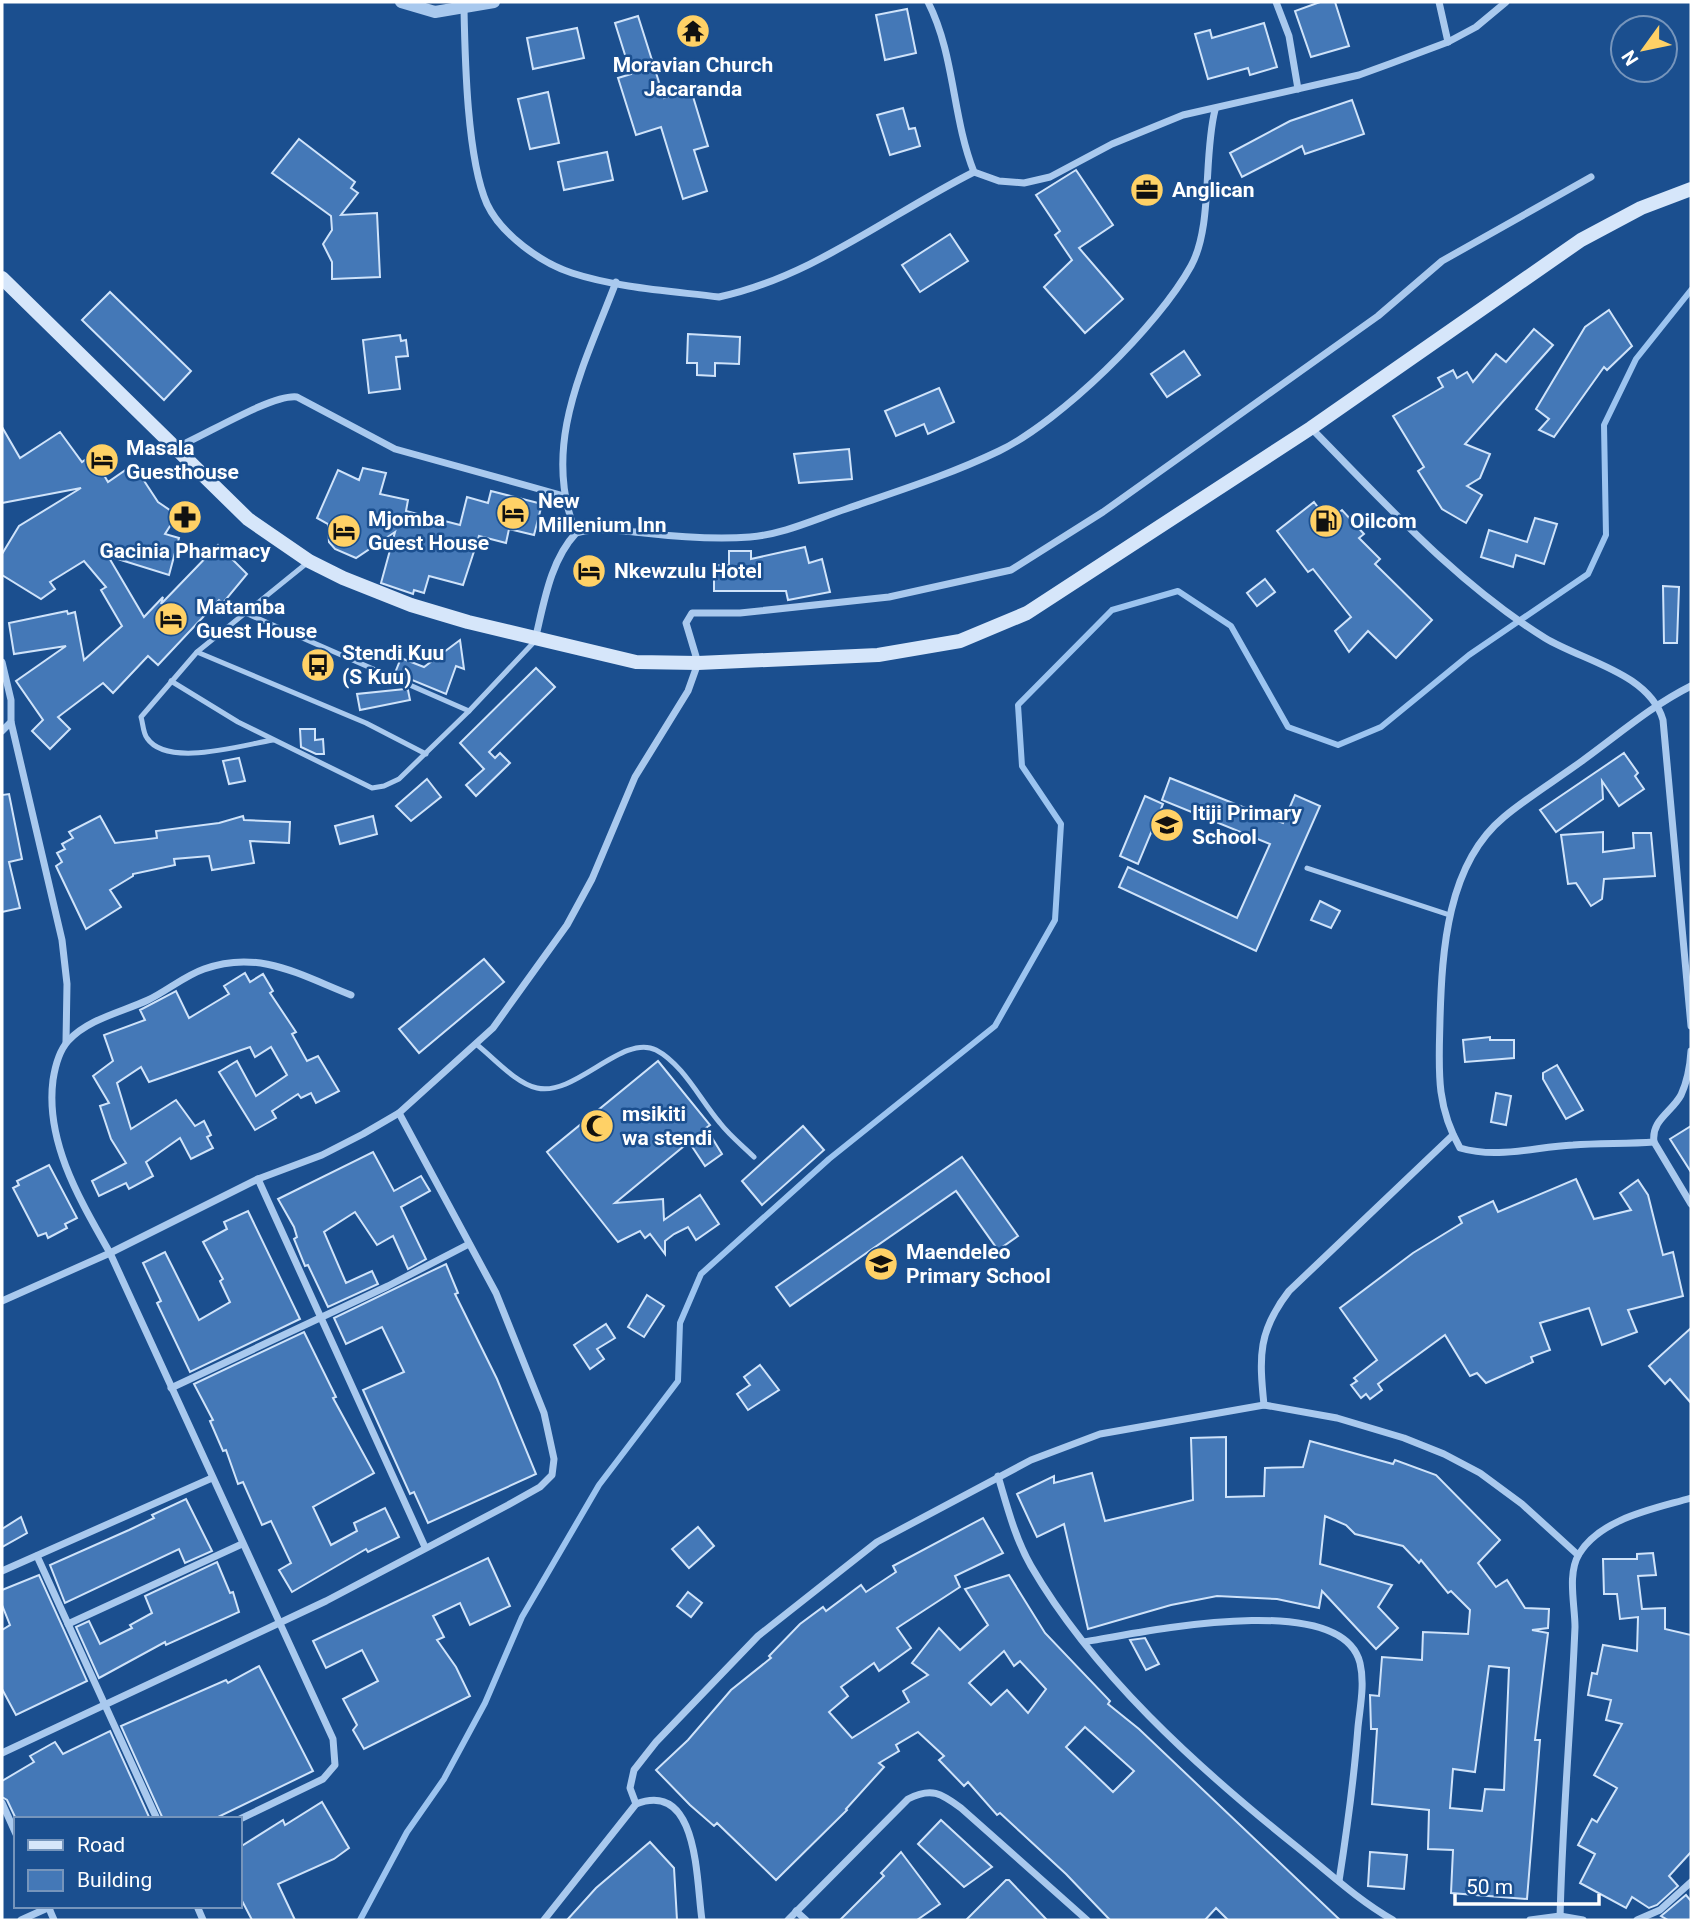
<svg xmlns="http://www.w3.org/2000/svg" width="1693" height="1922" viewBox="0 0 1693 1922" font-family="Roboto,sans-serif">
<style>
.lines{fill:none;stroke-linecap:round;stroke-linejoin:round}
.stream{stroke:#9cc4f0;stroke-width:6}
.building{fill:#4478b7;stroke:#cfe3fa;stroke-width:2;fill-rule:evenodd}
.service{stroke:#a9c9ee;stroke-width:5}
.minor{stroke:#a9c9ee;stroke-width:7}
.tertiary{stroke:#a9c9ee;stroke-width:12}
.secondary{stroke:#d6e6fa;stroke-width:14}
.labels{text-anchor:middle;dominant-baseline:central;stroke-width:5;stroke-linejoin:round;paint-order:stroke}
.poi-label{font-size:21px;font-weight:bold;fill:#fff;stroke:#1b4f8f;text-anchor:start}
</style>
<rect width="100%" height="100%" fill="#1b4f8f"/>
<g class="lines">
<polyline class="stream" points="360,1920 407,1832 444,1779 485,1703 522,1617 599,1485 678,1381 680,1323 701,1274 829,1159 995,1026 1055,920 1061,824 1022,766 1018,705 1112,610 1178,591 1231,626 1288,727 1338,745 1381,727 1469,655 1588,574 1606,535 1604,425 1636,359 1691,290"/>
</g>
<g class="building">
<polygon points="1320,2 1335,2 1349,46 1311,57 1295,11"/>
<polygon points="907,9 916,53 885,60 876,15"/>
<polygon points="638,16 664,98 691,90 708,146 694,150 707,191 683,199 661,127 636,135 618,78 631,74 615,23"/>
<polygon points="1264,23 1277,67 1250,75 1248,68 1208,79 1195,34 1210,30 1212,38"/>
<polygon points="577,28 584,58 533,69 527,38"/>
<polygon points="548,92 559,143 530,149 518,99"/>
<polygon points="1352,100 1364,134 1305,154 1302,146 1242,177 1230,153 1290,121"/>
<polygon points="903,108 909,129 915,128 920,146 890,155 877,115"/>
<polygon points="299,139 355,182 351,188 358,193 341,215 377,213 380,277 332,279 332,262 323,244 332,230 331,216 272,173"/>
<polygon points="607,152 613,180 564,190 558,162"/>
<polygon points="1076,170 1113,225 1079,248 1123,299 1085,333 1044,287 1072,260 1055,235 1060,231 1036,195"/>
<polygon points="950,234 968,261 920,292 902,265"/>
<polygon points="110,292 191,371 164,400 82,320"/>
<polygon points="1609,310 1632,346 1607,370 1604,367 1554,437 1539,430 1549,419 1536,409 1585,327"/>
<polygon points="1534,329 1553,345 1465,444 1490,454 1480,478 1467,486 1482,495 1466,523 1442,509 1418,471 1424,467 1393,416 1443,387 1438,378 1453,370 1457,378 1467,372 1473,382 1496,354 1506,362"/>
<polygon points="688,334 740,337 739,364 715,363 715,376 697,375 697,363 687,363"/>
<polygon points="400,335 401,341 406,340 408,356 396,357 400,389 369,393 363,340"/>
<polygon points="1184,351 1200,375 1167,397 1151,374"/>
<polygon points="939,388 954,422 928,434 924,424 896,436 885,411"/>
<polygon points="2,427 20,458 60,432 82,462 92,455 108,482 130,467 134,473 137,470 158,502 177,515 165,534 179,538 169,575 108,556 144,617 163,597 161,604 218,545 247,574 223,603 219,600 158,665 148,656 113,693 103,683 58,717 70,729 50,749 32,731 43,720 16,681 66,646 14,654 9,623 67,611 68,614 75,612 84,660 122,626 101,590 106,587 84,561 50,582 55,589 41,599 2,575 2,554 19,526 81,488 2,503"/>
<polygon points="849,449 852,479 799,483 794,454"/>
<polygon points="363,468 386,473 380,494 408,500 406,511 460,525 467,497 488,503 491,491 542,504 534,535 509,529 506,543 479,536 463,585 429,576 424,593 414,590 413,594 381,583 395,532 356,558 335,549 329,542 328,524 317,518 338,470 359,480"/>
<polygon points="1314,502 1328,521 1342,510 1364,534 1359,538 1380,559 1375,564 1432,620 1396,658 1368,631 1349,652 1335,631 1351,617 1313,569 1308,572 1277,531"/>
<polygon points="1535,518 1557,524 1544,564 1516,555 1513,567 1481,557 1489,530 1527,542"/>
<polygon points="805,547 809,563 822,559 830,592 788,600 786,591 714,591 714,565 729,565 729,551 751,551 751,559"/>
<polygon points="1265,579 1275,592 1257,606 1247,593"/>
<polygon points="1663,586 1679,587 1677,643 1664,643"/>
<polygon points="460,640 464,669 456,666 446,694 395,673 401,658 424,667"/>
<polygon points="536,668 555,687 489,752 495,758 500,753 510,763 476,796 466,785 484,769 460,743"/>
<polygon points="405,689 408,690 410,700 360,710 357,694"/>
<polygon points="300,729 315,729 315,740 323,739 324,754 316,754 301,747"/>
<polygon points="1624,753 1638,773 1635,776 1644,789 1619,806 1602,781 1603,799 1556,832 1540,810"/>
<polygon points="239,758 245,781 229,784 223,761"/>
<polygon points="1170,778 1283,823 1295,795 1320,806 1256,951 1119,887 1128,867 1237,918 1270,844 1162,800"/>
<polygon points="427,779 441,797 411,821 396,806"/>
<polygon points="9,794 22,859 9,862 20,908 2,912 2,795"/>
<polygon points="1145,796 1163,804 1138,864 1120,856"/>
<polygon points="100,816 115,843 157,838 156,831 219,823 243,816 244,820 290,822 289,843 250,841 254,863 212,870 209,856 174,859 175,865 133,874 133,876 110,890 121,907 86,929 56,866 62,862 57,853 65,849 62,844 73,838 69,832"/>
<polygon points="373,816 377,834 340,844 335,826"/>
<polygon points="1603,832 1603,852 1634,848 1633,833 1651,833 1655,876 1604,879 1602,899 1591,906 1576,883 1568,884 1561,835"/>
<polygon points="1320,901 1340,911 1331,928 1311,920"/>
<polygon points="484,959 504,982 419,1053 399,1029"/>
<polygon points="245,973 250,982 263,974 273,991 270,993 296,1032 292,1034 307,1061 318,1056 339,1091 316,1103 311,1093 301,1098 298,1094 272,1111 276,1118 255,1130 219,1072 237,1061 256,1096 287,1075 271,1047 255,1057 250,1047 149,1082 141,1067 117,1083 131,1129 176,1100 195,1126 204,1121 211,1135 207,1137 213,1148 191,1159 180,1138 146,1162 153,1176 129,1189 126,1183 99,1196 92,1181 126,1163 111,1139 100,1106 109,1103 93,1076 113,1061 104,1035 145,1020 140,1010 176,991 189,1018 229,994 224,986"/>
<polygon points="1490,1037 1490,1040 1514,1040 1514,1058 1465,1062 1463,1040"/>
<polygon points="658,1061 710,1125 706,1128 722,1154 705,1166 689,1142 615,1203 663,1199 664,1220 700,1195 719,1224 696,1240 688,1227 674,1234 665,1241 665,1254 650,1234 645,1238 640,1231 618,1242 547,1152"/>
<polygon points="1557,1065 1583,1110 1566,1119 1543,1079 1543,1073"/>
<polygon points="1496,1093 1511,1096 1506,1125 1491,1122"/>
<polygon points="803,1126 824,1150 762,1205 742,1181"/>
<polygon points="1691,1126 1691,1172 1670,1139"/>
<polygon points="373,1152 394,1191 421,1176 430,1191 401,1207 426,1259 408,1269 393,1236 377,1245 355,1212 324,1232 346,1283 372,1271 378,1284 328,1307 308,1265 305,1266 294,1239 297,1237 294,1227 278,1199"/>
<polygon points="962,1157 1018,1236 998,1250 956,1191 790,1306 776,1287"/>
<polygon points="49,1165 77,1218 65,1224 67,1228 48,1238 46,1233 38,1236 13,1188 19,1185 17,1181"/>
<polygon points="1576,1179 1594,1219 1631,1210 1620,1193 1638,1180 1648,1195 1663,1255 1673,1252 1683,1296 1628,1310 1637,1332 1602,1345 1589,1308 1540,1323 1550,1350 1531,1357 1533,1362 1486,1383 1477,1373 1470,1376 1445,1335 1378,1384 1382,1390 1370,1399 1366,1394 1361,1398 1351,1385 1357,1381 1354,1378 1377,1360 1340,1308 1413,1253 1462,1223 1459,1217 1493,1201 1498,1212"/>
<polygon points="248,1211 300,1319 190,1372 157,1303 161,1301 143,1263 165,1252 199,1320 230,1302 220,1281 223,1279 203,1242 227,1229 224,1222"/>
<polygon points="446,1264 458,1293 455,1294 497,1379 536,1474 428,1523 414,1492 410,1494 363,1390 404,1372 382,1327 346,1344 334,1318"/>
<polygon points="647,1295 664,1306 644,1337 628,1327"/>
<polygon points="606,1324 615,1338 597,1349 604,1359 590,1369 574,1345"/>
<polygon points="1691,1328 1691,1403 1670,1379 1665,1384 1649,1366"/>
<polygon points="304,1332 336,1397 333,1398 374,1473 313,1507 331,1545 357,1531 354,1523 385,1508 399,1537 368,1552 366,1549 292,1592 279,1570 291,1563 271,1521 262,1525 243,1482 238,1484 226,1450 223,1451 210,1421 213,1420 194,1384"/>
<polygon points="760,1365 779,1390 748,1410 737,1394 750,1385 744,1377"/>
<path d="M1226 1437V1497L1264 1496 1265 1468 1303 1467 1310 1441 1393 1464 1395 1460 1436 1475 1500 1540 1478 1563 1496 1587 1507 1580 1525 1608 1549 1609 1548 1628 1532 1630 1548 1633 1535 1740H1540L1527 1899 1451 1893 1453 1850 1428 1849 1429 1810 1372 1804 1377 1729H1371L1370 1695 1379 1696 1382 1657 1422 1660 1423 1632 1468 1634 1470 1610 1451 1591 1448 1593 1421 1560 1419 1563 1403 1546 1355 1534 1346 1525 1325 1516 1320 1564 1392 1585 1378 1607 1398 1628 1376 1649 1322 1591 1319 1608 1277 1599 1217 1596 1171 1605 1088 1629 1064 1524 1037 1537 1017 1494 1054 1476V1483L1092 1473 1105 1521 1193 1500 1191 1438ZM1489 1666 1509 1668 1504 1790 1485 1789 1482 1811 1450 1808 1453 1769 1475 1772Z"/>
<polygon points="186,1499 212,1551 185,1563 179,1549 65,1603 50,1565 129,1530 154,1518 152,1515"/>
<polygon points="21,1517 27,1533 2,1547 2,1529"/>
<path d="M983 1518 1003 1553 955 1576 960 1587 897 1628 911 1648 879 1671 874 1663 841 1687 848 1696 829 1712 852 1738 909 1702 903 1691 928 1675 912 1663 939 1628 960 1650 988 1625 965 1589 1009 1575 1045 1633 1110 1701 1108 1704 1139 1729 1340 1920H1228L1216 1908 1205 1920H1110L1066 1874 1000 1813 997 1815 968 1782 964 1786 939 1760 944 1756 918 1732 896 1745 899 1751 879 1763 884 1767 846 1809 847 1810 776 1880 717 1823 714 1826 690 1805 656 1770 688 1740 731 1690 771 1658 769 1656 800 1624 823 1607 826 1611 861 1585 866 1592 896 1572 893 1566ZM1004 1651 1014 1666 1020 1661 1046 1689 1028 1713 1007 1690 991 1705 969 1683ZM1085 1727 1134 1771 1113 1792 1066 1747Z"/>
<polygon points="698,1527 714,1546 689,1568 672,1549"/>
<polygon points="1653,1553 1656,1575 1638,1576 1642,1609 1665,1608 1665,1629 1691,1635 1691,1852 1669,1876 1678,1886 1657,1905 1649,1908 1632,1897 1626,1908 1580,1883 1595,1854 1578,1845 1592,1819 1597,1822 1617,1788 1594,1775 1622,1724 1606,1720 1611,1700 1588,1695 1592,1673 1597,1674 1603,1645 1637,1651 1638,1617 1620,1619 1617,1594 1604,1594 1603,1559 1637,1559 1637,1554"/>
<polygon points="488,1558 510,1606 470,1625 460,1603 433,1616 444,1637 437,1640 456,1667 470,1696 364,1749 353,1730 357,1725 343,1699 378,1681 362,1650 326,1668 313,1641"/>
<polygon points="217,1562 230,1593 233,1592 239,1612 166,1645 165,1642 99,1678 76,1627 89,1621 100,1644 132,1628 130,1625 152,1613 145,1596"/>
<polygon points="39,1575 87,1681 16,1715 2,1689 2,1630 10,1625 2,1605 2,1590"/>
<polygon points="688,1592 702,1603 691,1617 677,1606"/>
<polygon points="1145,1638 1159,1664 1146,1670 1130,1640"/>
<polygon points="259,1666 313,1771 214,1819 163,1819 121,1726 226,1680 228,1683"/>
<polygon points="110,1731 150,1819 16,1819 7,1800 2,1797 2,1781 34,1762 30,1756 55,1742 63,1754"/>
<polygon points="322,1802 349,1848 334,1859 278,1884 295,1920 252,1920 240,1897 240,1847 283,1820 285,1825"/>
<polygon points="941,1820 992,1867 964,1887 918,1844"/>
<polygon points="650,1842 674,1868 677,1920 567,1920 596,1888"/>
<polygon points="901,1852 940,1904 917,1920 840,1920 884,1876 881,1873"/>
<polygon points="1370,1852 1407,1855 1404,1889 1368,1886"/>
<polygon points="1006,1880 1009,1880 1047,1920 966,1920"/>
<polygon points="1686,1895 1691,1901 1691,1920 1668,1920 1661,1916"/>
</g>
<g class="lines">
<g class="service">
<polyline points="243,612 469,711"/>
<polyline points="197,652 366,723 426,754"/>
<polyline points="171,681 238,722 372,788 384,786 399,779 469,711 535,641"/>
<path d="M273 740C242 745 167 768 147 738 143 733 143 723 141 717L197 652 307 563"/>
<polyline points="1307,868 1450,915"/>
<path d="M476 1044C493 1057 515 1083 537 1088 575 1097 623 1033 656 1050 683 1064 701 1101 720 1123 730 1136 743 1146 754 1157"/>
</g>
<g class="minor">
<path d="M928 2C955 55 952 117 974 172L999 181 1024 183 1050 177 1112 144 1183 115 1359 75 1392 63 1448 42 1476 27 1506 2"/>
<polyline points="1276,2 1289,36 1298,89"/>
<polyline points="1439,2 1448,42"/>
<path d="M464 9C465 59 467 159 487 204 501 234 541 263 572 273 618 288 671 291 719 297 812 277 890 214 974 172"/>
<path d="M1311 428C1384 502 1456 583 1545 638 1583 661 1649 673 1663 720L1691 1026"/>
<path d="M177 447C206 435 272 394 297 397L395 449 564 496"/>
<path d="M576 533C540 445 585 364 616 282"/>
<path d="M535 640C544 603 550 561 576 533 599 527 621 531 644 533 679 537 714 540 750 537 784 534 813 520 846 509 898 491 949 475 999 451 1061 421 1158 326 1191 266 1213 226 1203 157 1215 110"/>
<polyline points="2,662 11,700 11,722 2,731"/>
<polyline points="11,722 62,940 67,984 66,1042"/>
<path d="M1691 1051C1690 1067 1688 1080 1681 1095 1672 1112 1651 1120 1654 1142L1691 1204"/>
<path d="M1654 1142C1627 1144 1600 1143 1573 1145 1534 1147 1498 1159 1460 1148 1435 1104 1439 1068 1440 1019 1442 951 1447 864 1504 817 1528 797 1556 780 1582 761 1618 735 1651 706 1691 686"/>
<polyline points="258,1179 425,1547"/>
<polyline points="2,1301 110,1253 258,1179 322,1155 363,1134 399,1113 493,1028 567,925 592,879 635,777 688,691 698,663 686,623 692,613 740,613 889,597 1011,570 1103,512 1378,316 1442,261 1591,177"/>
<polyline points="171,1388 388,1286 469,1244"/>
<path d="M1264 1405C1259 1356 1258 1331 1289 1291L1453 1135"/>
<path d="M998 1476C1007 1506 1015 1538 1031 1566 1093 1673 1196 1766 1292 1843 1325 1869 1356 1899 1393 1920"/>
<polyline points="37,1556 157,1819"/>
<polyline points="2,1571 212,1478"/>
<polyline points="68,1624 242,1544"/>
<path d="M1084 1642C1138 1633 1341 1588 1360 1663 1365 1684 1360 1707 1358 1727 1354 1779 1347 1830 1339 1881"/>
<polyline points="2,1753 326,1601 508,1505 540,1487 552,1475 554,1459 544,1413 496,1293 399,1113"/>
<polyline points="2,1803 16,1834"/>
<polyline points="636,1804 630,1788 634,1770 656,1742 758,1636 877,1542 1031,1460 1100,1434 1264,1405 1337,1418 1404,1438 1444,1454 1480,1473 1522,1504 1578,1555"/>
<path d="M240 1819 323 1779 335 1765 333 1739 110 1253C80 1200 45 1142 53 1080 55 1067 59 1051 68 1041 88 1019 122 1012 148 1000 167 991 184 976 204 969 259 949 300 975 351 995"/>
<polyline points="48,1906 54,1920"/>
<polyline points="197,1906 203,1920"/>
<polyline points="796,1911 806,1920"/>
<polyline points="21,1920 52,1906"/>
<path d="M544 1920 636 1804C699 1780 696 1880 702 1920"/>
<path d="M788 1920 908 1799C931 1787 941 1793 961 1808L1087 1920"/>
<polyline points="1530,1920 1560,1916 1583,1920"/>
<path d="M1560 1920C1562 1822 1571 1725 1575 1627 1575 1605 1567 1574 1579 1554 1601 1518 1654 1509 1691 1498"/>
<polyline points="1637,1920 1660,1910 1691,1882"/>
</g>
<polyline class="tertiary" points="401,2 435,12 494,2"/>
<polyline class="secondary" points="2,278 248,519 309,561 343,578 411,605 468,622 636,662 698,663 878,655 960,641 1027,613 1311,428 1581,240 1641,208 1691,189"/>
</g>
<defs>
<g id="temple-disc" transform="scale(1.75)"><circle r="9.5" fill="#ffd166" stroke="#1b4f8f"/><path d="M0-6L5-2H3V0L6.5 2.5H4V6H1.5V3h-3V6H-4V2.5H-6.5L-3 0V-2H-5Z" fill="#111"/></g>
<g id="office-disc" transform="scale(1.75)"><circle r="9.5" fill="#ffd166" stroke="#1b4f8f"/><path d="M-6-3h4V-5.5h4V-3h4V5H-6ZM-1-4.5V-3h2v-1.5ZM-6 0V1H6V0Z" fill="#111"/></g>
<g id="hotel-disc" transform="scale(1.75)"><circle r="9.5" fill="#ffd166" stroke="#1b4f8f"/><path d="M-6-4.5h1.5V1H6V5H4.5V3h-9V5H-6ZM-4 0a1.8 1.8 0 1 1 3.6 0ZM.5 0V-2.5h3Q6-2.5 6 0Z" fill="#111"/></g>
<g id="pharmacy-disc" transform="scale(1.75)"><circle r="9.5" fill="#ffd166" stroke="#1b4f8f"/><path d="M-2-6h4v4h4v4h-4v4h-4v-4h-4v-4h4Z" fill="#111"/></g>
<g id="fuel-disc" transform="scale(1.75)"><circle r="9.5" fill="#ffd166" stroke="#1b4f8f"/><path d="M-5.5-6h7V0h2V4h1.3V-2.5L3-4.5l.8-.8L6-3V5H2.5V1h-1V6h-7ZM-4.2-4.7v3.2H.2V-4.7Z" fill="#111"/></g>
<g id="bus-disc" transform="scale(1.75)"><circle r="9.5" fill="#ffd166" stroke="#1b4f8f"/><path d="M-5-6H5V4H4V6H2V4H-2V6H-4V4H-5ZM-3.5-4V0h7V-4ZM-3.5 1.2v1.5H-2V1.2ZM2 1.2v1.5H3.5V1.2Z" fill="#111"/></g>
<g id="school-disc" transform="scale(1.75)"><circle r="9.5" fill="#ffd166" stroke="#1b4f8f"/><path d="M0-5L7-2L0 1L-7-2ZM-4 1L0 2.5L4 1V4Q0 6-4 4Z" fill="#111"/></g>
<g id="mosque-disc" transform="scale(1.75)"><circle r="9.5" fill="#ffd166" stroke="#1b4f8f"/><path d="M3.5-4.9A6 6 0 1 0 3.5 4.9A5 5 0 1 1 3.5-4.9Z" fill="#111"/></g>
</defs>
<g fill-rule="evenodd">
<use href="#temple-disc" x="693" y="31"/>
<use href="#office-disc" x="1147" y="190"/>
<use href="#hotel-disc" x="102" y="460"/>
<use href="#hotel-disc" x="513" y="513"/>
<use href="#pharmacy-disc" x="185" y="517"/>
<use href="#fuel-disc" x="1326" y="521"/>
<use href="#hotel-disc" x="344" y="531"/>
<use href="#hotel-disc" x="589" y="571"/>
<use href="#hotel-disc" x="171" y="619"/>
<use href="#bus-disc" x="318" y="665"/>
<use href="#school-disc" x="1167" y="825"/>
<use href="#mosque-disc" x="597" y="1126"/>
<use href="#school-disc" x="881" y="1264"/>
</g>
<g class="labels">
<g class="poi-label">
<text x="693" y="65" text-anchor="middle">Moravian Church<tspan x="693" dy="24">Jacaranda</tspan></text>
<text x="1172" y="190">Anglican</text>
<text x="126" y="448">Masala<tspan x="126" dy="24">Guesthouse</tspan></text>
<text x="538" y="501">New<tspan x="538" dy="24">Millenium Inn</tspan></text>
<text x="368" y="519">Mjomba<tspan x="368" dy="24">Guest House</tspan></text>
<text x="1350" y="521">Oilcom</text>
<text x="185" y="551" text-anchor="middle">Gacinia Pharmacy</text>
<text x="614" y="571">Nkewzulu Hotel</text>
<text x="196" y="607">Matamba<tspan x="196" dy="24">Guest House</tspan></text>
<text x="342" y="653">Stendi Kuu<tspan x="342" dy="24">(S Kuu)</tspan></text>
<text x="1192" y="813">Itiji Primary<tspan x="1192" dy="24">School</tspan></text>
<text x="622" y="1114">msikiti<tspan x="622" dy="24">wa stendi</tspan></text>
<text x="906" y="1252">Maendeleo<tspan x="906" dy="24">Primary School</tspan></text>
</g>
</g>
<rect width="1693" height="1922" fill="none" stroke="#ffffff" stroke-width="7"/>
<rect x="14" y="1817" width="228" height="91" fill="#1b4f8f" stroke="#7695bc" stroke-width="2"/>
<rect x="28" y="1840" width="35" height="10" fill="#d6e6fa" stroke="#7695bc" stroke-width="2"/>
<text x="77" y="1852" font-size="21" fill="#ffffff">Road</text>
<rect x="28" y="1870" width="35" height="21" fill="#4478b7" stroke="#7695bc" stroke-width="2"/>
<text x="77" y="1887" font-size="21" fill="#ffffff">Building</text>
<g transform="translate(1644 49) rotate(237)"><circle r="33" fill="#1b4f8f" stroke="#7695bc" stroke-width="2"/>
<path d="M0-5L12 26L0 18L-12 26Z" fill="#ffd166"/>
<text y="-10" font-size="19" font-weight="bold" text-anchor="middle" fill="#ffffff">N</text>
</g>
<path d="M1455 1894v10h144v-10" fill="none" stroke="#ffffff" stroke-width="3.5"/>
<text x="1466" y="1894" font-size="21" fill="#ffffff" stroke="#1b4f8f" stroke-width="5" paint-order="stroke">50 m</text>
</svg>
